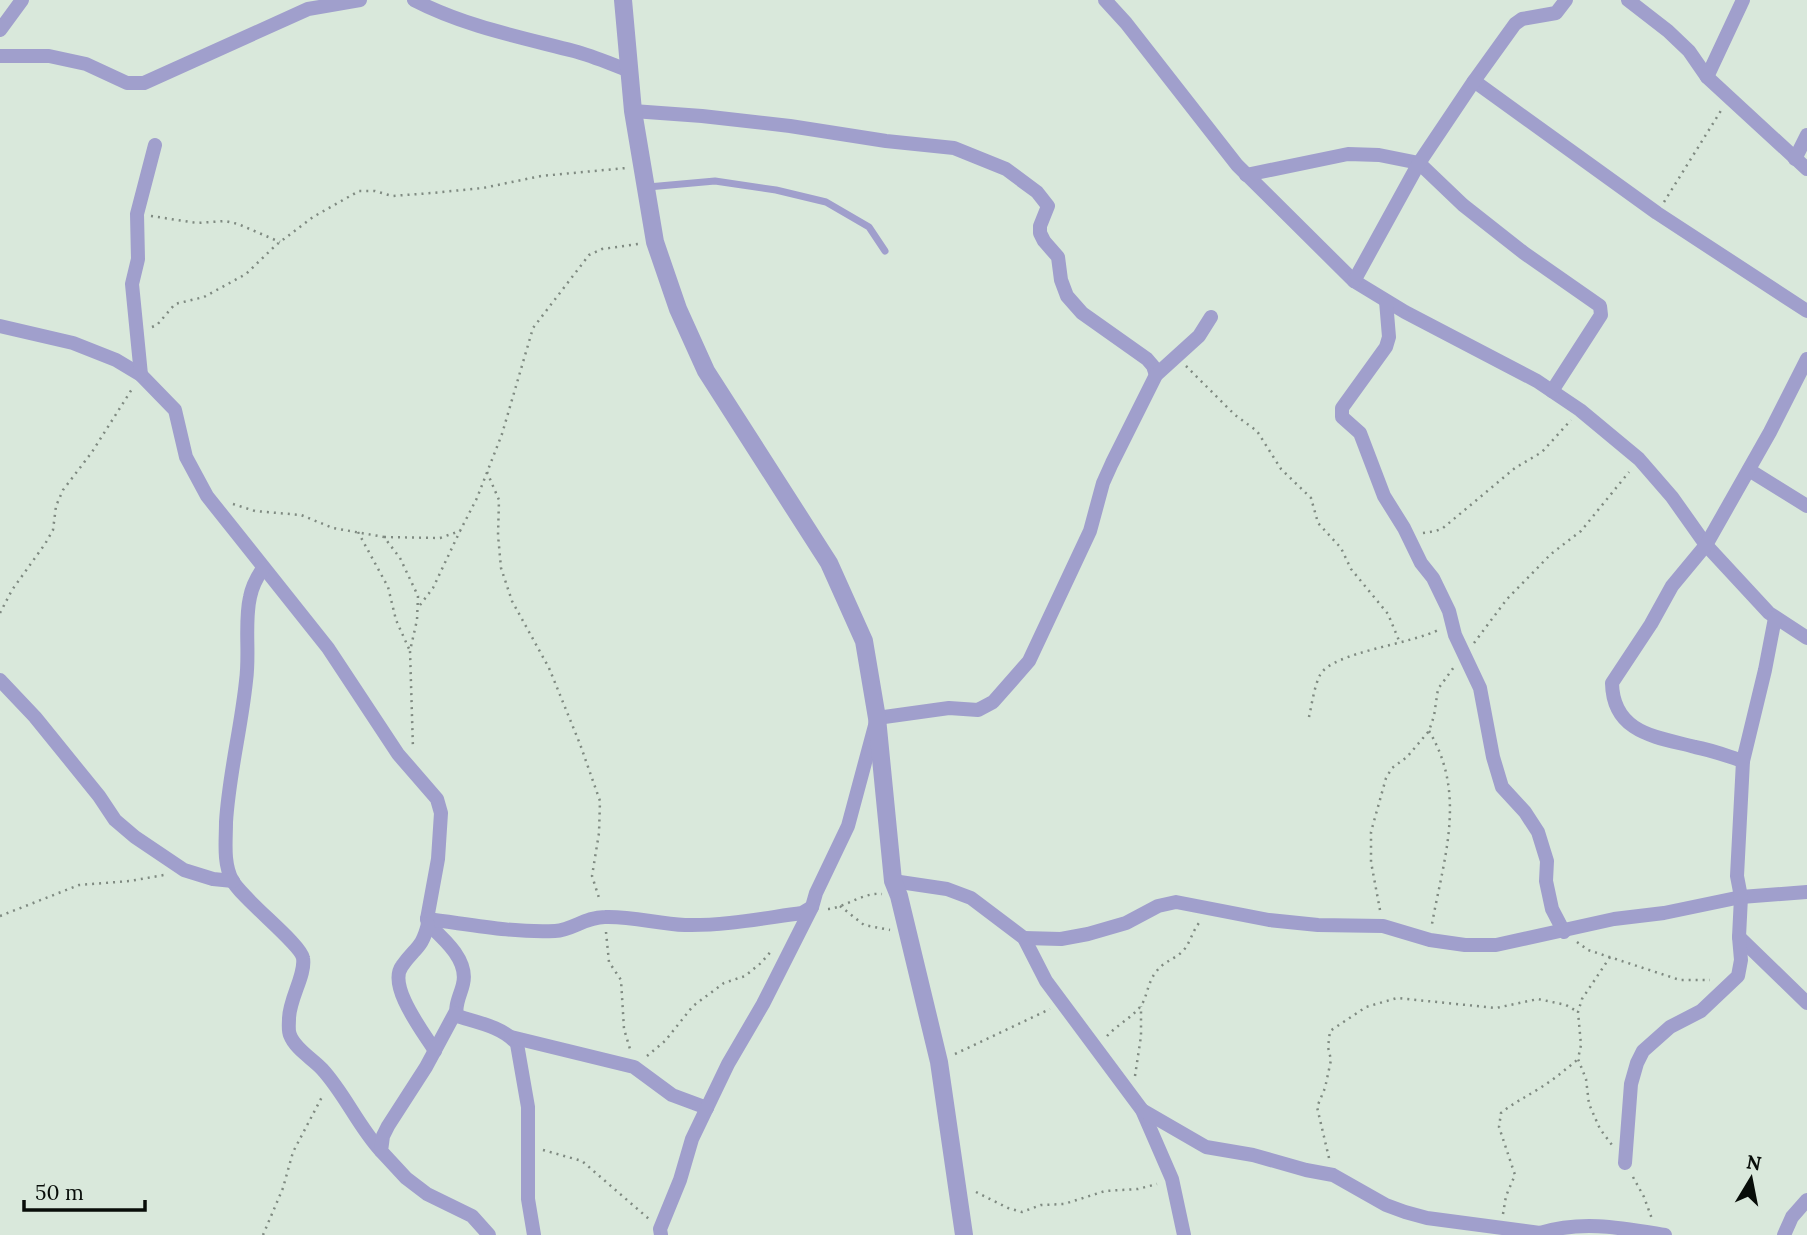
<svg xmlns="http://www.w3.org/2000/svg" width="1807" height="1235" viewBox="0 0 1807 1235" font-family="Lora,serif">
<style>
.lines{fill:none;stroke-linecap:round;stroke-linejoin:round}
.path{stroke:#7f8a81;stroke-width:2.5;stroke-dasharray:2 5;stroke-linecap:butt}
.service{stroke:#a09fcc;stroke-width:7}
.minor{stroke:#a09fcc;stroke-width:14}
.tertiary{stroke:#a09fcc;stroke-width:18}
</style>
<rect width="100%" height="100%" fill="#d9e8db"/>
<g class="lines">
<g class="path">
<polyline points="1664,202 1722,109"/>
<polyline points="151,216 197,223 225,221 238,224 280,242"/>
<polyline points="152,327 157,325 175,304 204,297 246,274 276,245 313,217 359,191 375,191 392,196 432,193 483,188 541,176 626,168"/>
<polyline points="1186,366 1235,415 1257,431 1281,469 1311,498 1318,523 1341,548 1351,569 1388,614 1400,643"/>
<polyline points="487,472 499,500 498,535 501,568 512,601 549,668 580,744 600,801 599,833 592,876 600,901"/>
<polyline points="233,504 255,511 301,515 333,528 384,537 400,558 418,596 417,620 410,651 413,749"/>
<polyline points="358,532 388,587 396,620 410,651"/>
<polyline points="1423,533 1436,531 1443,528 1515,468 1542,452 1571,420"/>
<polyline points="384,537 440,538 460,531 477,498 502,434 533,328 589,255 602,249 638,244"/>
<polyline points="420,605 433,588 460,531"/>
<polyline points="0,613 12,590 45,544 53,530 56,506 63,490 92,452 132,389"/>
<polyline points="1474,643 1507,599 1551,554 1581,531 1629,472"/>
<path d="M1309 717C1312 704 1314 687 1320 675 1332 652 1413 644 1440 629"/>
<path d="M1429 731C1467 794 1444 857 1432 924"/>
<polyline points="840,906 864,925 890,930"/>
<path d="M828 909C847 907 863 892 882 894"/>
<polyline points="1380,910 1371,862 1371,832 1386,778 1392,768 1407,757 1429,731 1434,716 1438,689 1454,667"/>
<polyline points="0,916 79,885 130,881 164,875"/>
<polyline points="606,932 609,962 621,980 624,1029 630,1049"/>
<polyline points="1577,942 1588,950 1680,980 1710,980"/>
<polyline points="1610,957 1582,999 1578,1012 1581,1045 1578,1059 1586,1079 1589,1104 1600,1129 1612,1145"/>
<path d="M1107 1036C1117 1025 1130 1019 1140 1007 1147 999 1147 983 1156 972 1163 962 1173 960 1182 952 1190 944 1192 932 1199 923"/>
<polyline points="955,1054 1050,1009"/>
<polyline points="647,1056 665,1041 693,1006 724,983 745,976 761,963 773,949"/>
<polyline points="1135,1076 1141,1036 1141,1006"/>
<polyline points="543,1150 582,1161 649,1219"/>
<polyline points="1329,1158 1317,1107 1325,1088 1331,1060 1328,1047 1330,1031 1366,1007 1397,998 1496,1008 1538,999 1566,1005 1578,1012"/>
<polyline points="1633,1177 1644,1197 1652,1219"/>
<polyline points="976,1192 1008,1208 1022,1212 1041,1205 1064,1204 1105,1191 1138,1189 1157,1184"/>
<path d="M1503 1214 1506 1196 1515 1175 1499 1127 1501 1113C1513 1103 1526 1097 1540 1088 1553 1080 1565 1070 1577 1060"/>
<polyline points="263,1235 283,1188 293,1152 323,1095"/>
</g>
<polyline class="service" points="648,187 715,181 776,190 826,202 869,227 885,251"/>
<g class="minor">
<path d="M414 0C464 26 520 37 574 51 593 56 611 64 630 71"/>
<polyline points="1105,0 1126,23 1237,165 1354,281 1405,312 1537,381 1580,410 1639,459 1672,497 1706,545 1769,613 1807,638"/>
<polyline points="1628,0 1668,31 1689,51 1707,77 1807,169"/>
<polyline points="0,30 22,0"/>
<polyline points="0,56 49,56 86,64 127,83 144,83 308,9 360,0"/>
<polyline points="1707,77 1743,0"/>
<polyline points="1474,81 1657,213 1807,311"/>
<polyline points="633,111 702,116 790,126 886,141 954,148 1006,169 1037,192 1048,206 1040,226 1040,233 1044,241 1058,257 1061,280 1067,296 1082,313 1147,359 1153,366 1156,375"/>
<polyline points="1795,159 1807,135"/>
<polyline points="1246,175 1348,154 1379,155 1419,163 1463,205 1524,253 1600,306 1601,315 1552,391"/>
<polyline points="1354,281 1419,163 1474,81 1515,24 1522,19 1556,13 1566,0"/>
<polyline points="1386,301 1389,337 1386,347 1342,408 1342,417 1360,433 1384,496 1404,528 1421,563 1433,578 1449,611 1455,635 1480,688 1493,757 1502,787 1525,812 1538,832 1547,861 1546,881 1552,909 1564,932"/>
<path d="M0 326 73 343 116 360 141 375 175 410 186 457 207 496 328 648 398 754 437 799 441 813 438 859 427 919 428 924C443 938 469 960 463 984 461 994 454 1005 457 1016 476 1022 504 1027 517 1044L528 1107V1199L534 1235"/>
<polyline points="141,375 132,284 138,259 137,214 155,145"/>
<polyline points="1749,470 1807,506"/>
<path d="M263 568C257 577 252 586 250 597 244 623 250 653 246 681 241 729 229 774 226 822 226 842 223 862 232 880 242 899 301 944 303 958 306 975 289 999 289 1019 289 1023 288 1031 290 1035 295 1049 313 1059 322 1069 345 1094 358 1126 381 1151"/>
<polyline points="0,680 35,717 99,796 115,820 135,837 184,870 213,879 233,881"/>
<path d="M1743 761C1727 756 1712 750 1695 747 1658 737 1613 734 1612 683L1651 624 1672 586 1706 545 1770 432 1807 359"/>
<polyline points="893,881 947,889 971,898 1024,938 1046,981 1142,1110 1172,1179 1184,1235"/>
<path d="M427 919C468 924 512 933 555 931 573 930 585 917 605 917 632 916 658 924 685 925 724 926 764 918 802 913L812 907"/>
<path d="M428 924C422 949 415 947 402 966 387 986 424 1033 435 1051"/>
<polyline points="1739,937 1807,1003"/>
<polyline points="1024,938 1061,939 1088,934 1126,923 1158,906 1176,902 1269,920 1318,925 1383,926 1430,940 1465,945 1496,945 1614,919 1664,913 1741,897 1807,892"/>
<polyline points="455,1013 426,1067 388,1126 383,1136 381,1151 406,1178 427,1194 472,1216 489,1235"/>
<polyline points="511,1037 634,1067 672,1095 707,1108"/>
<path d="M1142 1110 1206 1147 1253 1155 1306 1170 1333 1175 1386 1205 1405 1212 1427 1218 1540 1233C1583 1220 1622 1228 1665 1235"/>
<polyline points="1625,1163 1631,1084 1637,1063 1643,1051 1670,1027 1701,1011 1738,976 1741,960 1739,937 1741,897 1737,876 1743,761 1765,670 1775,618"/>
<polyline points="661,1235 660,1229 680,1180 692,1139 728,1064 763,1004 812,907 816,893 848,826 877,718 949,708 978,710 993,702 1029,661 1090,531 1103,483 1112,463 1156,375 1199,336 1211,317"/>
<polyline points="1784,1235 1792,1217 1807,1200"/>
</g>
<polyline class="tertiary" points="623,0 633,111 655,242 678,309 706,371 829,563 864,641 877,718 893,881 899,896 939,1062 964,1235"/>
</g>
<g transform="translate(1751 1179) rotate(10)" stroke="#d9e8db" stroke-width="5" paint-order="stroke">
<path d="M0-5L12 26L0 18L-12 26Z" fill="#080d09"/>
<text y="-10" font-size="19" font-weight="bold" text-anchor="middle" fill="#080d09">N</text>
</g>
<path d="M24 1200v10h121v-10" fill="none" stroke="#080d09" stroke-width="3.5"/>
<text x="35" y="1200" font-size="21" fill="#080d09" stroke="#d9e8db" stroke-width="5" paint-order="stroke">50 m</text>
</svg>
